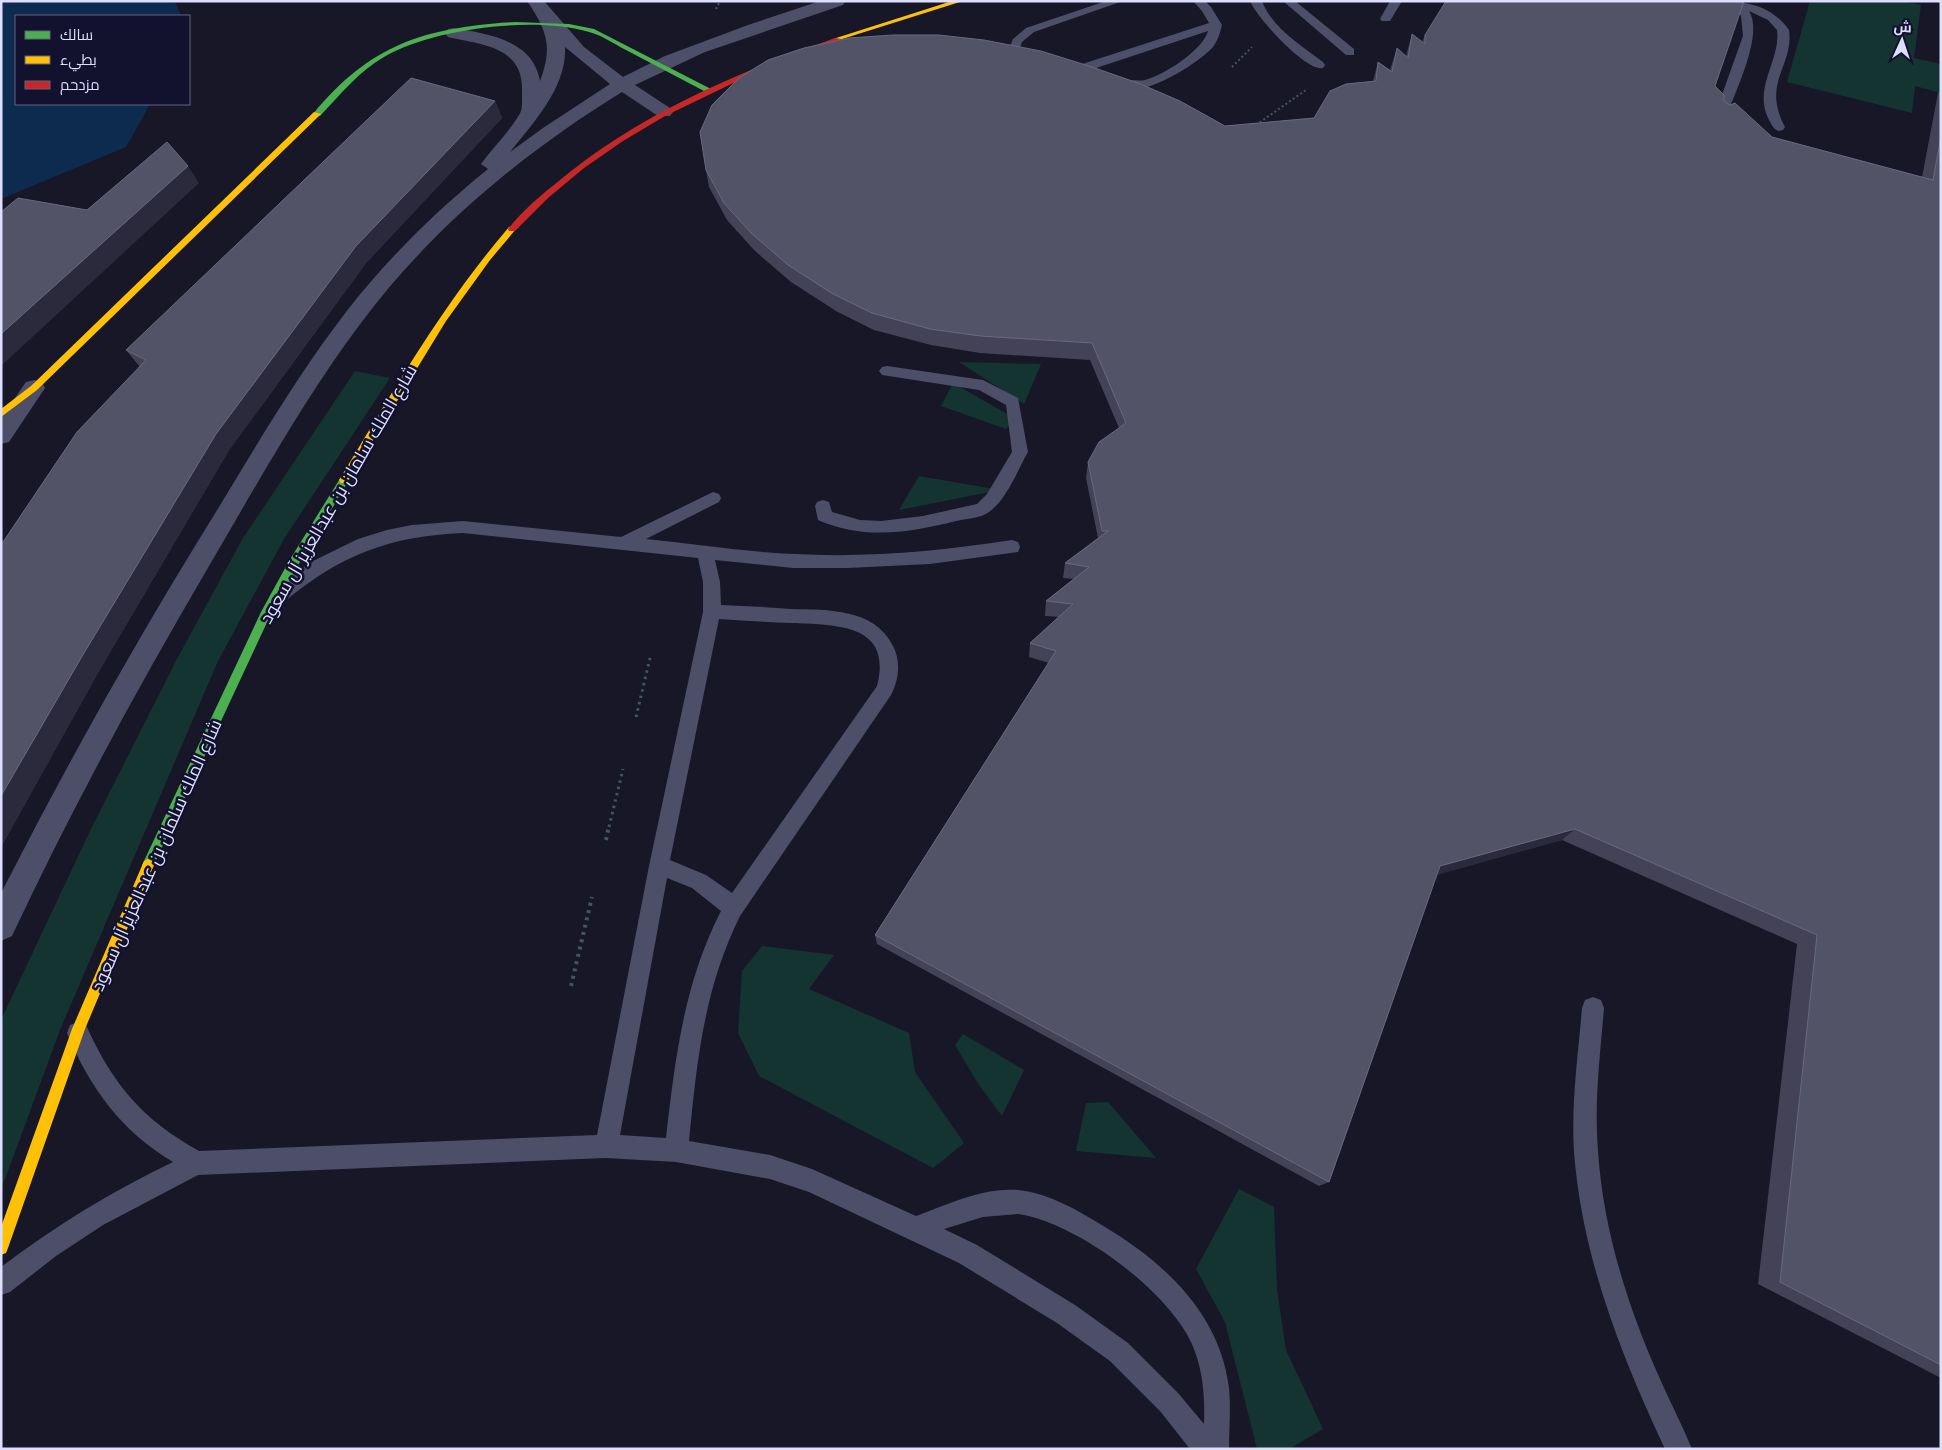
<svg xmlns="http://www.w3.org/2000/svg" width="1942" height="1450" viewBox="0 0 1942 1450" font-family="'Roboto Condensed',Cairo,sans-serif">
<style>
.green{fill:#143432}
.water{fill:#0c2b4f}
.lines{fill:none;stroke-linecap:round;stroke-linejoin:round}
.path-far2{stroke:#445463;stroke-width:2;stroke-dasharray:2 2.5;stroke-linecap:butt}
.path-far1{stroke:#445463;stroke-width:3;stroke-dasharray:2.5 4;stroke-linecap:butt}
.path{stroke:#445463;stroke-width:4;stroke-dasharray:3 4.5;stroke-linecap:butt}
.lane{fill:#4d4e68;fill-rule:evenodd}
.street{fill:#4d4e68;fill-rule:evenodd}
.fast{fill:#4caf50;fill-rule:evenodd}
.slow{fill:#ffc107;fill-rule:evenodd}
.jam{fill:#c62828;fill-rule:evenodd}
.wall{fill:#434256}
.shaded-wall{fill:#2b2a3c}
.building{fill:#535368;stroke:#696880}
.labels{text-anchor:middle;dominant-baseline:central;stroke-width:5;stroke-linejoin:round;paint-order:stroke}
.street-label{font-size:18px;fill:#dedeff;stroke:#12112e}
</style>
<rect width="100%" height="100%" fill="#181728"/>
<g class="green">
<polygon points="1810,1 1902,1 1921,5 1914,58 1941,64 1941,93 1915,86 1912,113 1787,82"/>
<polygon points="959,362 1041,364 1024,404"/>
<polygon points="355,371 390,378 284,539 218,661 60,1030 1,1190 1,1020 90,831 177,659 243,538"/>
<polygon points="953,383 1014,418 1006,429 941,406"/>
<polygon points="919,476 1000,490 899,510"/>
<polygon points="762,946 834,955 809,989 909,1033 915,1072 964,1143 933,1168 759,1076 738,1033 742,971"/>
<polygon points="963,1034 1024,1070 1002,1116 979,1085 955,1045"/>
<polygon points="1108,1102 1156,1158 1076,1151 1086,1103"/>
<polygon points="1239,1189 1274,1207 1277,1289 1286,1350 1323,1429 1289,1449 1257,1449 1225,1322 1196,1269"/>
</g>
<polygon class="water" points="1,1 175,1 181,16 16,16 16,104 150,104 126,147 1,199"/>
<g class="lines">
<g class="path-far2">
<polyline points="716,9 720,1"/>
<polyline points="1232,67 1252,47"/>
<polyline points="1256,125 1306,90"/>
</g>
<g class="path-far1">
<polyline points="636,717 650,658"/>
<polyline points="609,827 623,769"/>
</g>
<g class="path">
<polyline points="606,840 609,826"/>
<polyline points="571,986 592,897"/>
</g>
<g class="lane">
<polygon points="1106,1 1123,1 1034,32 1022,42 1017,57 1009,57 1007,54 1013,39 1026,28"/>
<path d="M1193 1H1205L1211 7 1222 25C1220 33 1218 40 1213 47 1198 64 1132 106 1112 84 1118 77 1136 82 1145 80 1164 75 1203 50 1208 31L1078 74H1070L1068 71 1070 68 1209 23 1202 11Z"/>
<path d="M1250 1H1262C1272 28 1301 45 1323 62L1325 65 1323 68C1306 72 1257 18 1250 1Z"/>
<polygon points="1283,1 1295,1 1354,49 1354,55 1346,55"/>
<polygon points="1390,1 1402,1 1390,21 1382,21 1380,19"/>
<path d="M1720 1C1747 1 1772 6 1789 30 1794 67 1761 82 1785 127L1783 130 1779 131C1773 129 1772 125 1769 120 1752 88 1781 61 1777 30L1768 20 1749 11C1764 34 1735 92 1726 117L1720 121 1714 117 1743 36 1741 16 1735 7Z"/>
<path d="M887 366 983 380 1018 398 1028 452C1017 471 1007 499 989 512 981 518 966 519 956 521 908 533 864 540 818 520L815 506 817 502 823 500 829 502 832 512 860 520 881 521 923 516 977 504 987 494 1012 452 1006 405 979 390 882 375 879 371 882 367Z"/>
<path d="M713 492 719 494 721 498 719 502 646 539C696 544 745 552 795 554 867 558 940 551 1012 540L1018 542 1020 547 1018 552 930 564 848 568H793L715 560 720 582 721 605C744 606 768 607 791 609 828 610 874 608 893 646 901 661 899 680 891 695L740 916C704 989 697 1060 689 1141L770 1155 812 1169 916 1216C949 1204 983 1187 1018 1190 1049 1193 1079 1211 1105 1227 1165 1263 1220 1314 1229 1388 1231 1408 1229 1429 1229 1449H1190L1160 1411 1110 1361 1057 1323 959 1263 809 1192 770 1179 676 1162 606 1158 198 1175 103 1225 56 1256 10 1292 1 1295V1267C55 1226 112 1191 173 1162 121 1131 90 1088 67 1033L70 1025 78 1022 86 1025C113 1085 142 1119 199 1151L597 1135 649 866 703 612V582L698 558 463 533C390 536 340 555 284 602L278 604 272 602 269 597 272 592 292 575 313 561 358 539 387 530 412 525 463 521 621 537ZM719 619C744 621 768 622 792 623 837 625 893 624 877 686L732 893 706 875 670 860ZM667 878 692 888 721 911C684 983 675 1059 666 1138L620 1135ZM1018 1214C1075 1222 1166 1289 1191 1342 1203 1368 1205 1396 1204 1424L1178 1393 1128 1343 1075 1305 977 1245 944 1229 983 1217Z"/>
<path d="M1593 997 1601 1000 1604 1008C1600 1056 1594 1104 1598 1151 1603 1227 1626 1301 1656 1370 1667 1396 1681 1422 1692 1449H1665C1621 1355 1582 1257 1574 1152 1571 1104 1578 1056 1582 1008L1585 1000Z"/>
</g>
<g class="street">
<path d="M527 1H544L584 47 623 77 665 56 748 25 820 1H845L843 5 705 52 635 85 670 108 673 112 670 116H658L622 92C523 153 431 229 361 323 305 397 256 486 209 566 138 687 71 810 12 936L1 941V893L11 874C75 749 145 626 219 507 259 441 299 373 346 312 387 259 436 211 488 169L481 164C493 147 509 132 519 115 523 110 522 99 522 92 524 46 482 45 448 37L445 33 448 29 454 28C488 34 533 40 540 81 553 47 547 30 527 1ZM565 47 610 84 543 128 510 152C533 123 567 87 565 47Z"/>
<polygon points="34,380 42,382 45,388 9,442 1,444 1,418 26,382"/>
</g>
<g class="fast">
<path d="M515 22 569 24 594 29 711 89 704 91C678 77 652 64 626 50 614 44 602 35 589 32 535 16 433 28 384 57 359 71 340 95 320 116L313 114C372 43 425 28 515 22Z"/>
<polygon points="344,476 349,480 297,567 270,616 152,869 148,871 144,869 142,865 144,861 261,612 289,561 341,477"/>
</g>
<g class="slow">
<polygon points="952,1 963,1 839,40 833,39"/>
<polygon points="314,112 321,114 37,390 1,417 1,409 31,386"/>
<path d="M512 226 516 229 490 260 446 321 347 483H341L339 480 341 477C393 391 443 304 509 227Z"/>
<polygon points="148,859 152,861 154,865 85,1029 8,1248 6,1253 1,1255 1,1227 72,1029 144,861"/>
</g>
<path class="jam" d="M835 38 841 39 752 74 665 116 623 141 584 168 548 198 515 231H509L508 229C522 211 542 194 560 180 641 113 737 73 835 38Z"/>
</g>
<g class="wall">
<polygon points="1412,34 1422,42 1425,35 1715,86 1724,101 1772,137 1922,177 1938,93 1941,90 1941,1378 1758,1284 1797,944 1562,840 1437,874 1329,1182 1319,1186 877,944 875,935 1049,663 1029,657 1030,643 1059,617 1045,616 1046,601 1074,579 1063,578 1065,563 1098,538 1086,478 1088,462 1119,428 1090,360 980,353 931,345 874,330 836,311 791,282 754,250 727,220 709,187 706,170 1225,126 1314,118 1373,81 1378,62 1390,70 1397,48 1406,56"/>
<polygon points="495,101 502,118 366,263 229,450 99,671 1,847 1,545 140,367 126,350"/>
</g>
<g class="shaded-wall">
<polygon points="495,101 502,118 366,263 229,450 99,671 1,847 1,796 81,658 216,434 356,246"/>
<polygon points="188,166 199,183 1,366 1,334"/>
<polygon points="1575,829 1562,840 1430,877 1440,866"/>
</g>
<g class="building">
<polygon points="1446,1 1744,1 1715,86 1724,95 1724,101 1730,105 1735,103 1772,137 1933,180 1941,136 1941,1365 1780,1282 1817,935 1575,829 1440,866 1329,1182 875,935 1056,651 1030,643 1073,604 1046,601 1089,567 1065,563 1108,531 1102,531 1088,462 1099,442 1126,423 1092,343 980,336 930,329 872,313 833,294 788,265 751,233 724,203 706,170 700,132 712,105 739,78 768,60 804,48 849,38 893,35 939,35 984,40 1041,51 1089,66 1138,83 1180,101 1225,126 1314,118 1330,91 1346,84 1376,81 1378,62 1392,72 1397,48 1408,58 1412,34 1425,44 1425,35"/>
<polygon points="411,78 495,101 356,246 216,434 81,658 1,796 1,545 77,432 146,360 126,350"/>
<polygon points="167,142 188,166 1,334 1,212 18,198 87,210"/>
</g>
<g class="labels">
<g class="street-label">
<text transform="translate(338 494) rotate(-60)">شارع الملك سلمان بن عبدالعزيز آل سعود</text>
<text transform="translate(156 855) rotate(-66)">شارع الملك سلمان بن عبدالعزيز آل سعود</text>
</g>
</g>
<rect width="1942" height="1450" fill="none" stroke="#dedeff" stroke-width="5"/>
<rect x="15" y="15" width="175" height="90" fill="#12112e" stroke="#646382"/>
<rect x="25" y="31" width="25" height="8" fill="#4caf50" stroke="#646382"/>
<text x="60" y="40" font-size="15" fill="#dedeff">سالك</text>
<rect x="25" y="56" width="25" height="8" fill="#ffc107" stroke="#646382"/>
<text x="60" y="65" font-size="15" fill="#dedeff">بطيء</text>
<rect x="25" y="81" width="25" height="8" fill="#c62828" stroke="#646382"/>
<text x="60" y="90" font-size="15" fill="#dedeff">مزدحم</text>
<g transform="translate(1902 40) rotate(3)" stroke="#12112e" stroke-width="4" paint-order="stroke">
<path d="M0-4L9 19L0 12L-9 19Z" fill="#dedeff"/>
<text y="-8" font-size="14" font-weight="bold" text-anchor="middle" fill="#dedeff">ش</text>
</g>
</svg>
